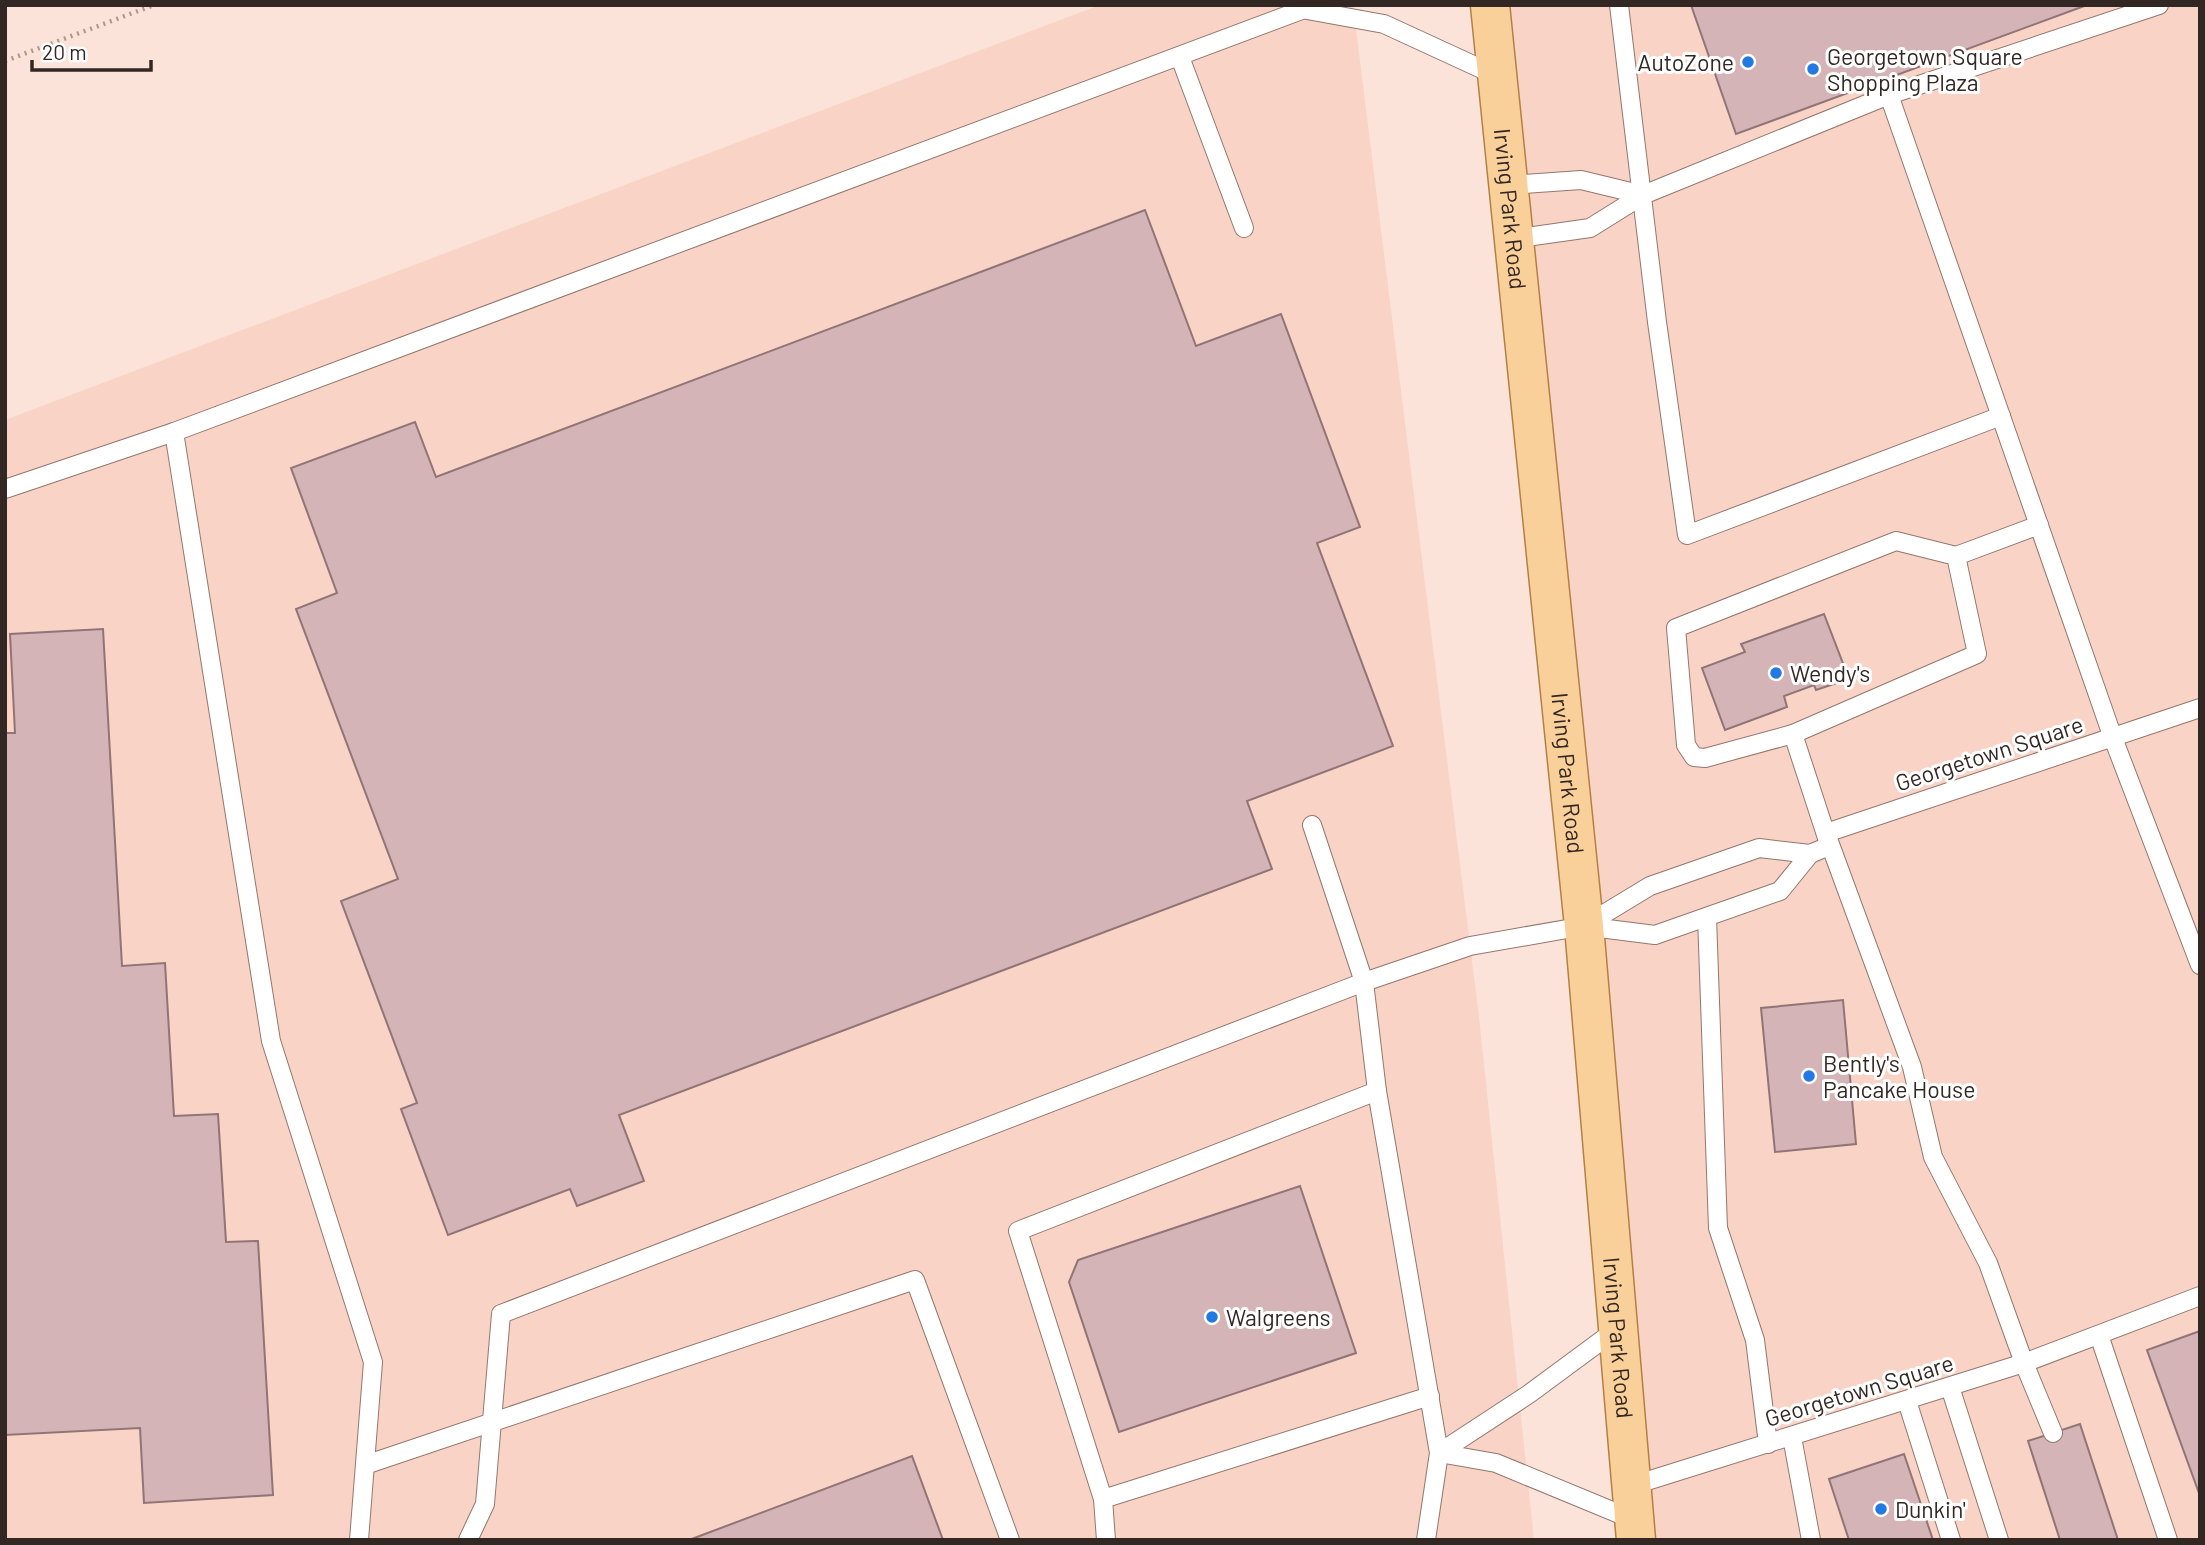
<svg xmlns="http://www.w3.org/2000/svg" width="2205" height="1545" viewBox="0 0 2205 1545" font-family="Barlow,sans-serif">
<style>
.built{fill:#f9d3c5}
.building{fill:#d4b4b6;stroke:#917476;stroke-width:2}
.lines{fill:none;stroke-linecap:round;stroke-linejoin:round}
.service-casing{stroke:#93776d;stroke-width:20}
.primary-casing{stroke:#b28045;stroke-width:41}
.path{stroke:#ac9891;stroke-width:4.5;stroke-dasharray:2 5;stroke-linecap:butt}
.service{stroke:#fff;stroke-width:18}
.primary{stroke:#fad09a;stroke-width:38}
.poi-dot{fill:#2279e3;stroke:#fff;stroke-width:2.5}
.labels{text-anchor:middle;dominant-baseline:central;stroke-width:6;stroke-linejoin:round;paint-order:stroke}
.poi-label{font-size:23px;fill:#322723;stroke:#fff;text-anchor:start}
.street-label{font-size:23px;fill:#322723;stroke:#fff}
</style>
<rect width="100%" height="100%" fill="#fce3da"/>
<g class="built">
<polygon points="1100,5 1353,5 1479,1017 1534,1540 5,1540 5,420"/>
<polygon points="1502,5 2200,5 2200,1540 1648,1540"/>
</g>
<g class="building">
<polygon points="1691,5 2087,5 1736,134"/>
<polygon points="1145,210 1196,346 1281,314 1360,527 1317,543 1393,746 1247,801 1272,869 619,1115 644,1181 577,1206 570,1189 448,1235 401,1109 417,1103 341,901 398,879 296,609 337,593 291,468 415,422 436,477"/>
<polygon points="1824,614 1849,679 1816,690 1814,685 1784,696 1787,707 1725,730 1702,668 1745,652 1741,644"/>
<polygon points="103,629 122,966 165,963 174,1116 218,1114 226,1242 258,1241 273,1495 144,1503 140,1428 5,1435 5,733 15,733 10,634"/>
<polygon points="1843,1000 1856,1144 1775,1152 1761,1008"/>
<polygon points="1300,1186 1356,1353 1119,1432 1069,1282 1078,1260"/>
<polygon points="2200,1331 2200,1496 2147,1350"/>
<polygon points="2080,1424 2118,1540 2060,1540 2028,1441"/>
<polygon points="1904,1454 1933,1540 1849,1540 1829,1479"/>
<polygon points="912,1456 943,1540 689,1540"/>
</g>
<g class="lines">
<g class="service-casing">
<g id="service">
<polyline points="1619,5 1657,322 1687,535 2001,416"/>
<polyline points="1307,10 1384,24 1497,76"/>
<polyline points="1180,57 1244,228"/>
<polyline points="1889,95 2113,738 2200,965"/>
<polyline points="1508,185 1581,180 1643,195"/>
<polyline points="1513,239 1590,228 1643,195 1889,95 2159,5"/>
<polyline points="174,432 271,1041 373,1362 359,1540"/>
<polyline points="5,489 174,432 1315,5"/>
<polyline points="1956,556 1977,654 1793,734 1705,758 1694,757 1686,745 1676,628 1896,541 1956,556 2039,525"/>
<polyline points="1793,734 1829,844"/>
<polyline points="1827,836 1912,1067 1933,1157 1988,1263 2024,1363 2053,1433"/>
<polyline points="1707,917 1718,1228 1755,1340 1768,1444"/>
<polyline points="1584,926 1650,886 1759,848 1810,854 1829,846 1826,833 2200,708"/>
<polyline points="1377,1091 1439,1453 1426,1540"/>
<polyline points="2099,1335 2168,1540"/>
<polyline points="1950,1387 1999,1540"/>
<polyline points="1907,1401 1951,1540"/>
<polyline points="1792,1437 1811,1540"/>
<polyline points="1439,1453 1529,1394 1617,1329"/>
<polyline points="1439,1453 1496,1463 1634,1520"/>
<polyline points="365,1465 915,1280 1010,1540"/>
<polyline points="1631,1486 2024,1363 2200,1296"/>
<polyline points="1103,1499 1430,1396"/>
<polyline points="468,1540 485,1504 501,1314 1364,982 1312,825"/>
<polyline points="1106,1540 1103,1499 1018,1231 1377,1091 1364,982 1470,946 1584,926 1655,935 1780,891 1810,854"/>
</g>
</g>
<g class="primary-casing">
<g id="primary">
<path id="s1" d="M1490 5 1584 926 1636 1540"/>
</g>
</g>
<polyline class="path" points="5,61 154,5"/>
<use href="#service" class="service"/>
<use href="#primary" class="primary"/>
</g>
<g class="poi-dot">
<circle cx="1748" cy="62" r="7"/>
<circle cx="1813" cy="69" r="7"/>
<circle cx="1776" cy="673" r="7"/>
<circle cx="1809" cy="1076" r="7"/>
<circle cx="1212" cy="1317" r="7"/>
<circle cx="1881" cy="1509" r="7"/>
</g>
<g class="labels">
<g class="poi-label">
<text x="1827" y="56">Georgetown Square<tspan x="1827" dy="26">Shopping Plaza</tspan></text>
<text x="1734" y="62" text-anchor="end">AutoZone</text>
<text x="1790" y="673">Wendy's</text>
<text x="1823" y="1063">Bently's<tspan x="1823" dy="26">Pancake House</tspan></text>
<text x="1226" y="1317">Walgreens</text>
<text x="1895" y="1509">Dunkin'</text>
</g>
<g class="street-label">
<text stroke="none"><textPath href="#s1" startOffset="205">Irving Park Road</textPath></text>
<text transform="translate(1989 753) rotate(-18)">Georgetown Square</text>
<text stroke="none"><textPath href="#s1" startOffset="772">Irving Park Road</textPath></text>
<text stroke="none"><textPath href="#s1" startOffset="1339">Irving Park Road</textPath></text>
<text transform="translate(1859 1390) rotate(-17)">Georgetown Square</text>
</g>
</g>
<rect width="2205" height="1545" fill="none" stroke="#322723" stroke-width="14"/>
<path d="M32 60v10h119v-10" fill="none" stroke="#322723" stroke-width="3.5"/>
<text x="42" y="60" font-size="21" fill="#322723" stroke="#ffffff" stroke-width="5" paint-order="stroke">20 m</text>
</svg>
